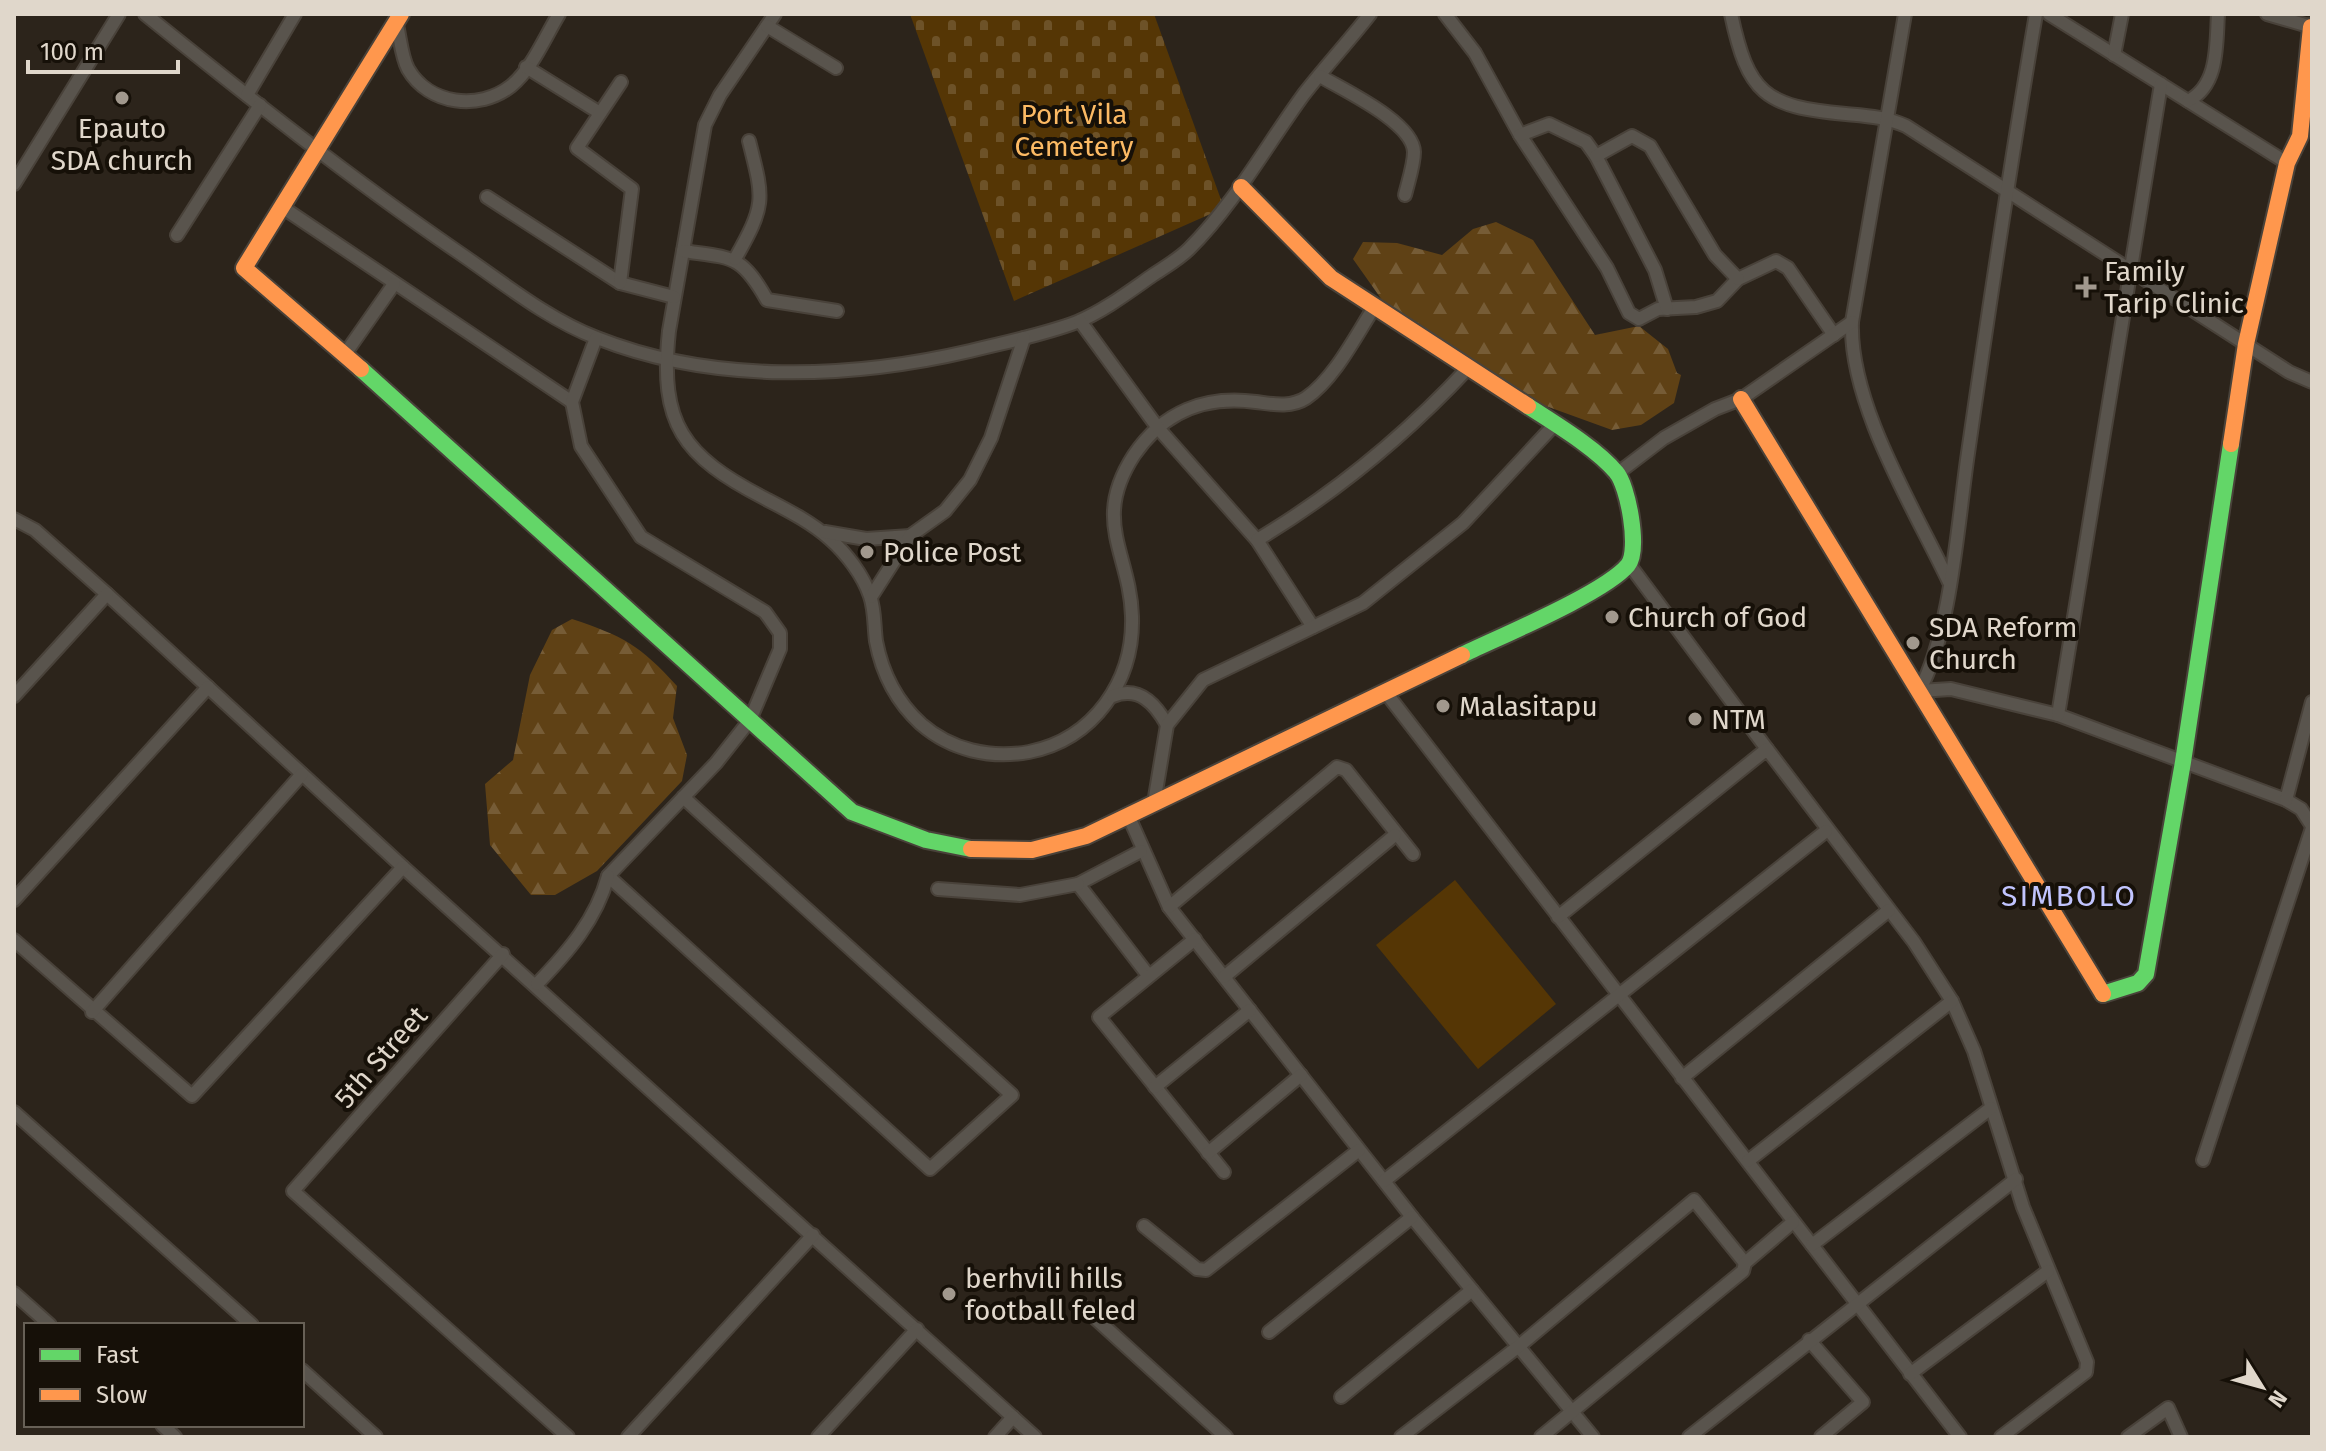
<svg xmlns="http://www.w3.org/2000/svg" width="2326" height="1451" viewBox="0 0 2326 1451" font-family="'Fira Sans',sans-serif">
<style>
.forest{fill:url(#forest-firs)}
.cemetery{fill:url(#cemetery-stones)}
.park{fill:#553605}
.lines{fill:none;stroke-linecap:round;stroke-linejoin:round}
.street-casing{stroke:#49423a;stroke-width:16}
.fast-casing{stroke:#49423a;stroke-width:20}
.slow-casing{stroke:#49423a;stroke-width:20}
.street{stroke:#59544d;stroke-width:12}
.fast{stroke:#63d668;stroke-width:16}
.slow{stroke:#ff974d;stroke-width:16}
.poi-dot{fill:#a1988d;stroke:#161008;stroke-width:3}
.labels{text-anchor:middle;dominant-baseline:central;stroke-width:8;stroke-linejoin:round;paint-order:stroke}
.park-label{font-size:28px;fill:#fcba64;stroke:#161008}
.poi-label{font-size:28px;fill:#e0d7cb;stroke:#161008;text-anchor:start}
.street-label{font-size:28px;fill:#e0d7cb;stroke:#161008}
.neighbourhood-label{font-size:30px;letter-spacing:2px;fill:#c1c4fe;stroke:#161008}
</style>
<defs>
<pattern id="forest-firs" width="22" height="20" patternUnits="userSpaceOnUse" patternTransform="scale(2)"><rect width="22" height="20" fill="#5f4115"/><path d="M5 1l3.5 6h-7zM16 11l3.5 6h-7z" fill="#765c36"/></pattern>
<pattern id="cemetery-stones" width="16" height="16" patternUnits="userSpaceOnUse" patternTransform="scale(2)"><rect width="16" height="16" fill="#553605"/><path d="M2 7V4a2 2 0 0 1 4 0v3zM10 15v-3a2 2 0 0 1 4 0v3z" fill="#6d5228"/></pattern>
</defs>
<rect width="100%" height="100%" fill="#2c241b"/>
<g class="forest">
<polygon points="1496,222 1533,240 1595,335 1639,326 1668,349 1677,373 1681,375 1674,403 1641,425 1612,430 1543,405 1382,300 1353,259 1363,242 1397,243 1442,255 1473,229"/>
<path d="M572 619C623 636 640 645 677 686L673 718 687 755 682 781 597 871 555 895H531L490 845 485 784 513 760 530 675 552 630Z"/>
</g>
<polygon class="cemetery" points="910,14 1154,14 1224,208 1014,301"/>
<polygon class="park" points="1455,880 1556,1004 1478,1069 1376,945"/>
<g class="lines">
<g class="street-casing">
<g id="street">
<path d="M145 14C248 97 350 178 458 252 502 282 547 319 597 338 713 384 850 379 970 351 1006 342 1043 335 1077 322 1104 311 1130 291 1153 275 1165 267 1179 259 1189 249 1235 203 1266 146 1304 94 1325 67 1349 41 1370 14"/>
<path d="M775 14 720 95 705 125 669 331C659 424 683 456 764 498 787 510 811 522 830 539 846 553 863 575 870 596 875 610 874 626 876 641 882 673 897 702 921 724 951 750 990 759 1029 752 1094 739 1134 681 1132 616 1130 553 1091 521 1134 455 1163 412 1205 395 1256 402 1272 404 1291 408 1306 398 1335 378 1356 335 1375 306"/>
<polyline points="1445,14 1475,53 1520,135 1607,268 1629,313 1639,319 1658,309 1696,307 1717,301 1738,279 1776,261 1788,268 1834,335"/>
<path d="M1731 14C1748 93 1764 107 1846 114 1868 116 1886 117 1906 126L2289 372 2312 382"/>
<path d="M1905 14 1852 322C1849 404 1914 508 1949 582"/>
<polyline points="2049,14 2287,163"/>
<polyline points="2267,14 2312,27"/>
<path d="M396 21C400 35 401 56 408 69 429 105 479 111 511 86 532 69 545 37 559 14"/>
<polyline points="767,26 836,68"/>
<polyline points="2114,55 2122,14"/>
<polyline points="526,67 600,113"/>
<path d="M1320 76C1343 90 1413 122 1414 152 1414 165 1408 182 1405 195"/>
<polyline points="247,95 295,14"/>
<path d="M2188 101C2219 85 2216 45 2218 14"/>
<polyline points="1520,135 1549,124 1586,142 1596,156 1655,270 1667,309"/>
<polyline points="1596,156 1632,136 1650,146 1715,255 1738,279"/>
<polyline points="14,184 119,14"/>
<polyline points="487,197 620,283 674,297"/>
<polyline points="282,207 572,402"/>
<polyline points="177,235 260,105"/>
<path d="M683 251C732 258 741 254 767 300L837 311"/>
<path d="M735 259C766 204 764 200 749 141"/>
<polyline points="620,283 632,189 577,148 621,82"/>
<polyline points="1080,321 1158,428 1257,540"/>
<polyline points="596,338 572,402 581,446 641,537 765,612 780,633 780,649 750,720 716,763 608,876 930,1169 1012,1095 683,797"/>
<polyline points="345,354 394,284"/>
<polyline points="1618,473 1664,438 1715,409 1741,399 1852,322"/>
<polyline points="14,519 35,530 107,594 403,867 1035,1437"/>
<polyline points="825,532 866,539 910,536"/>
<polyline points="1629,564 1767,749"/>
<polyline points="871,597 910,536 945,511 970,480 991,438 1024,338"/>
<path d="M1313 627 1257 540C1337 492 1405 436 1469 367"/>
<path d="M1919 691C1951 634 1958 520 1968 453 1989 307 2011 160 2036 14"/>
<polyline points="1919,691 1951,689 2058,715 2286,800 2301,809 2312,826"/>
<polyline points="1387,694 1960,1437"/>
<polyline points="14,696 107,594"/>
<path d="M1113 696C1139 686 1155 703 1167 725"/>
<polyline points="2058,715 2161,84"/>
<polyline points="2286,800 2312,702"/>
<polyline points="1154,803 1167,725 1203,680 1363,603 1463,523 1555,424"/>
<polyline points="1129,817 1169,907 1412,1217 1593,1437"/>
<polyline points="1141,851 1078,884 1148,975"/>
<polyline points="938,889 1020,895 1078,884"/>
<polyline points="14,900 208,687"/>
<polyline points="1169,907 1337,767 1346,770 1413,854"/>
<polyline points="1558,917 1767,749 1914,942 1952,1001 1974,1051 2023,1207 2087,1362 2086,1372 2001,1437"/>
<polyline points="1195,939 1099,1017 1224,1172"/>
<polyline points="14,940 192,1096 403,867"/>
<polyline points="503,954 293,1191 568,1437"/>
<polyline points="1224,977 1395,835"/>
<path d="M537 984C568 952 596 920 608 876"/>
<polyline points="92,1012 302,774"/>
<polyline points="1682,1078 1889,910"/>
<polyline points="1155,1087 1250,1010"/>
<polyline points="14,1112 252,1325"/>
<polyline points="1208,1153 1301,1075"/>
<polyline points="2203,1160 2312,828"/>
<polyline points="1748,1161 1952,1001"/>
<polyline points="1384,1181 1826,831"/>
<polyline points="1144,1226 1197,1269 1206,1270 1359,1150"/>
<polyline points="1812,1245 1991,1108"/>
<polyline points="14,1293 50,1325"/>
<polyline points="1083,1307 1226,1437"/>
<polyline points="1269,1332 1412,1217"/>
<polyline points="1809,1340 1863,1402 1821,1437"/>
<polyline points="302,1370 376,1437"/>
<polyline points="1910,1374 2048,1271"/>
<polyline points="1341,1397 1472,1290"/>
<polyline points="162,1425 175,1437"/>
<polyline points="628,1437 813,1235"/>
<polyline points="818,1437 917,1329"/>
<polyline points="995,1437 1013,1417"/>
<polyline points="1401,1437 1519,1346 1694,1200 1745,1263"/>
<polyline points="1541,1437 1743,1271 1745,1263 1793,1222"/>
<polyline points="1689,1437 2016,1179"/>
<polyline points="2128,1437 2168,1408 2181,1437"/>
</g>
</g>
<g class="fast-casing">
<g id="fast">
<polyline points="361,369 852,812 926,840 971,849"/>
<path d="M1462 655C1499 637 1605 593 1628 565 1640 550 1628 485 1616 472 1596 448 1554 423 1528 406"/>
<polyline points="2103,994 2138,983 2146,974 2183,762 2231,444"/>
</g>
</g>
<g class="slow-casing">
<g id="slow">
<polyline points="1241,187 1331,278 1528,406"/>
<polyline points="361,369 244,268 401,14"/>
<polyline points="1741,399 2103,994"/>
<polyline points="2231,444 2246,344 2287,163 2300,136 2311,27"/>
<polyline points="971,849 1032,850 1086,836 1462,655"/>
</g>
</g>
<use href="#street" class="street"/>
<use href="#fast" class="fast"/>
<use href="#slow" class="slow"/>
</g>
<g class="poi-dot">
<circle cx="122" cy="98" r="8"/>
<path d="M2082 275h8v8h8v8h-8v8h-8v-8h-8v-8h8z"/>
<circle cx="867" cy="552" r="8"/>
<circle cx="1612" cy="617" r="8"/>
<circle cx="1913" cy="643" r="8"/>
<circle cx="1443" cy="706" r="8"/>
<circle cx="1695" cy="719" r="8"/>
<circle cx="949" cy="1294" r="8"/>
</g>
<g class="labels">
<g class="park-label">
<text x="1074" y="114">Port Vila<tspan x="1074" dy="32">Cemetery</tspan></text>
</g>
<g class="poi-label">
<text x="122" y="128" text-anchor="middle">Epauto<tspan x="122" dy="32">SDA church</tspan></text>
<text x="2104" y="271">Family<tspan x="2104" dy="32">Tarip Clinic</tspan></text>
<text x="883" y="552">Police Post</text>
<text x="1628" y="617">Church of God</text>
<text x="1929" y="627">SDA Reform<tspan x="1929" dy="32">Church</tspan></text>
<text x="1459" y="706">Malasitapu</text>
<text x="1711" y="719">NTM</text>
<text x="965" y="1278">berhvili hills<tspan x="965" dy="32">football feled</tspan></text>
</g>
<g class="street-label">
<text transform="translate(381 1057) rotate(-49)">5th Street</text>
</g>
<g class="neighbourhood-label">
<text x="2069" y="896">SIMBOLO</text>
</g>
</g>
<rect width="2326" height="1451" fill="none" stroke="#e0d7cb" stroke-width="32"/>
<rect x="24" y="1323" width="280" height="104" fill="#161008" stroke="#676056" stroke-width="2"/>
<rect x="40" y="1349" width="40" height="12" fill="#63d668" stroke="#676056" stroke-width="2"/>
<text x="96" y="1363" font-size="24" fill="#e0d7cb">Fast</text>
<rect x="40" y="1389" width="40" height="12" fill="#ff974d" stroke="#676056" stroke-width="2"/>
<text x="96" y="1403" font-size="24" fill="#e0d7cb">Slow</text>
<g transform="translate(2262 1387) rotate(127)" stroke="#161008" stroke-width="6" paint-order="stroke">
<path d="M0-6L14 30L0 20L-14 30Z" fill="#e0d7cb"/>
<text y="-12" font-size="22" font-weight="bold" text-anchor="middle" fill="#e0d7cb">N</text>
</g>
<path d="M28 60v12h150v-12" fill="none" stroke="#e0d7cb" stroke-width="4"/>
<text x="40" y="60" font-size="24" fill="#e0d7cb" stroke="#161008" stroke-width="6" paint-order="stroke">100 m</text>
</svg>
